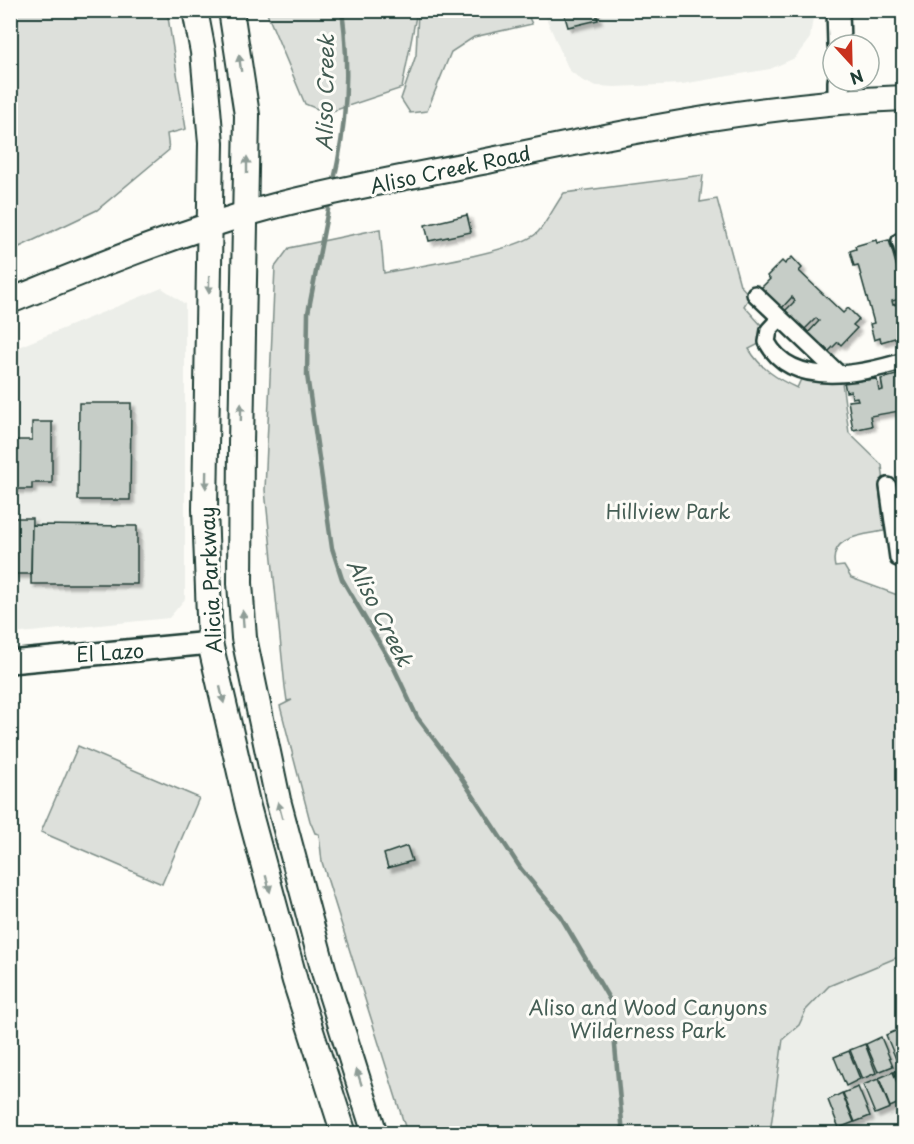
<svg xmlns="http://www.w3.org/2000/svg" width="914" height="1144" viewBox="0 0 914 1144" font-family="'Playpen Sans',sans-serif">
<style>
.built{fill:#eceee9}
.green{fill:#dde0db;stroke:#7e8e88;stroke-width:1.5}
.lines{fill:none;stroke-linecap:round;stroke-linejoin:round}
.stream{stroke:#75877f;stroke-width:4.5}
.building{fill:#c6cdc7;stroke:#1f3d34;stroke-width:1.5;filter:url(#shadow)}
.street-casing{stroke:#1f3d34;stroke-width:20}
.secondary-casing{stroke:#1f3d34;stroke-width:26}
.primary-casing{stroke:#1f3d34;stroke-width:28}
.street{stroke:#fdfcf7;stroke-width:15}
.secondary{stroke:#fdfcf7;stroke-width:21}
.primary{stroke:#fdfcf7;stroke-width:24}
.oneway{fill:#8e9c96}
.labels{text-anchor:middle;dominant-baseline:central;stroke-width:6;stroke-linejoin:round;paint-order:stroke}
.street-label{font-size:20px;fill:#1f3d34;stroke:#fdfcf7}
.park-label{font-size:20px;fill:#455e55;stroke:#fdfcf7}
.water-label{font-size:21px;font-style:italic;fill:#435c53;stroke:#fdfcf7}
</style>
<defs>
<filter id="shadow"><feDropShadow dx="4" dy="4" stdDeviation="1.5" flood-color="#0004"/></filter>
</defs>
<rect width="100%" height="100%" fill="#fdfcf7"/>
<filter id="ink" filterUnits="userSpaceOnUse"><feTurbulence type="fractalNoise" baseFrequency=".0167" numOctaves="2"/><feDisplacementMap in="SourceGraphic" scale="12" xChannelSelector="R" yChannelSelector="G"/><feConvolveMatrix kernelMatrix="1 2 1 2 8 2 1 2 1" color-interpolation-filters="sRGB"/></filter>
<g filter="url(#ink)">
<g class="built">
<polygon points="814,10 810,38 795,58 770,69 682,84 615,87 597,86 583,81 569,70 543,11"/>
<polygon points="162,288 185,304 185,599 169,618 11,634 11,350"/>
<polygon points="903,955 903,1133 770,1134 783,1039 799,1025 806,1010 829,986"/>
</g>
<g class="green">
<polygon points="11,10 167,11 186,129 167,134 169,150 97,210 11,251"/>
<polygon points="266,11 417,11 402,88 327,113 305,104"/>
<polygon points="418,11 526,11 532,24 474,37 451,52 427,111 410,113 401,99 416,55"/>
<path d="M703 175 700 202 717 199 740 285 750 296 744 306 762 326 759 344 749 349C760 368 777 379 797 388L801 379 825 383 842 382 849 433 882 465 884 483 879 487 884 531C863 535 828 536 835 567L844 566 851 578 903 597V955L829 986 806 1010 799 1025 783 1039 770 1133H407L322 862 319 834 315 833 310 821 280 706 292 700 287 701 285 687 265 490 275 267 289 248 380 229 384 273C415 266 519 252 538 232 548 221 555 205 564 193Z"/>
<polygon points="78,746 199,798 162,884 41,832"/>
</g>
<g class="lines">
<g class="stream">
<path d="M333 185C346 129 350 68 342 10"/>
<polyline points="330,199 308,313 307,375 332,548 342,579 394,668 417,717 451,762 521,869 561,917 611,1002 623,1134"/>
</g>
</g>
<g class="building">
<polygon points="563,10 595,10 598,20 568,27"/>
<polygon points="467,215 471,232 429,241 425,225"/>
<polygon points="876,240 877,243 889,240 904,292 904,298 892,301 893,305 904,302 902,336 881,342 880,338 874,340 870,324 874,323 858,265 854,266 850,251 856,249 855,246"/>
<polygon points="792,257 802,268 799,271 843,313 848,308 859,319 853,325 857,328 841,345 838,342 828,352 808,333 819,321 816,318 804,330 785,311 795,301 792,297 782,308 761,288 770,279 767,276 782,261 785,264"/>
<polygon points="904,373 904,415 900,415 899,411 870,416 872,426 853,430 848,401 858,400 857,397 852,398 851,391 846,392 844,382 877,379 879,391 883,390 881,379"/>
<polygon points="79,403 131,403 130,500 78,500"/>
<polygon points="32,422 52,422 52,483 32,483 32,489 10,489 10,440 32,440"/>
<polygon points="904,484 904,513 902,513 898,485"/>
<polygon points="10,518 32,518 31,574 10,574"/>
<polygon points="32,525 137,526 137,584 31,584"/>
<polygon points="407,846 412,861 388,868 384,854"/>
<polygon points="900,1029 904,1037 904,1061 898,1064 886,1035"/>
<polygon points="881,1037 893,1066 878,1072 866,1044"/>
<polygon points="865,1044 876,1073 862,1079 850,1050"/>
<polygon points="849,1051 860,1079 846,1086 834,1057"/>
<polygon points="904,1068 904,1094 894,1072"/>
<polygon points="893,1072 904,1101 890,1107 879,1078"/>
<polygon points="878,1079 890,1108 875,1114 863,1085"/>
<polygon points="858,1087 870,1116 855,1122 843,1093"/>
<polygon points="842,1093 854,1122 839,1128 828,1100"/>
</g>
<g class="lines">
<g class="street-casing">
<g id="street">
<polyline points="900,241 904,254"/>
<polyline points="755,294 838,373"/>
<path d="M780 318 769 330 767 342C792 389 862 374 904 361"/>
<polyline points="888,486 898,558 904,560"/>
</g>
</g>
<g class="secondary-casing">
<g id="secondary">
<polyline points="838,10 839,45"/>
<polyline points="839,81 839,100"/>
<polyline points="10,662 210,643"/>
</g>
</g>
<g class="primary-casing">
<g id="primary">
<polyline points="195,10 203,52 211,143 205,509 210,643 248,807 295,981 344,1134"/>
<polyline points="231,10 247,115 241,444 240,583 244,638 278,800 324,972 375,1134"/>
<path d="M10 301C95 267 179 232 267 208 345 187 431 173 511 156 640 129 771 103 904 98"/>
</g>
</g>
<use href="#street" class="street"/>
<use href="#secondary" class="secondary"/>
<use href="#primary" class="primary"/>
</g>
<defs><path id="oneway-solid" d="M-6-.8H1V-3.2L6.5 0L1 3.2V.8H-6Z" transform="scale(1.5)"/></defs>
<g class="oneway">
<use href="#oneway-solid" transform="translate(240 63) rotate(-98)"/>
<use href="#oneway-solid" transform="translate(247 165) rotate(-90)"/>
<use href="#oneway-solid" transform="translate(209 285) rotate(91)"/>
<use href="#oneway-solid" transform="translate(241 412) rotate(-89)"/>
<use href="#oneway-solid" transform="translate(206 480) rotate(91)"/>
<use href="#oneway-solid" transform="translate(243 619) rotate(-94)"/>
<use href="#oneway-solid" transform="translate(222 695) rotate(77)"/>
<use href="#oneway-solid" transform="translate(280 810) rotate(-105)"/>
<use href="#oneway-solid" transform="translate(268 884) rotate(75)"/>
<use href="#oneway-solid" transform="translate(359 1077) rotate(-108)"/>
</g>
</g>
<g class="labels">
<g class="street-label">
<text transform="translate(450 169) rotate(-12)">Aliso Creek Road</text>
<text transform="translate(210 580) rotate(-93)">Alicia Parkway</text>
<text transform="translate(110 652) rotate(-4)">El Lazo</text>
</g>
<g class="park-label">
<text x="668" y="511">Hillview Park</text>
<text x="648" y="1007">Aliso and Wood Canyons<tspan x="648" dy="23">Wilderness Park</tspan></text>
</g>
<g class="water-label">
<text transform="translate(324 93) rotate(-89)">Aliso Creek</text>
<text transform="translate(381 612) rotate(63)">Aliso Creek</text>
</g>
</g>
<rect width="914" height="1144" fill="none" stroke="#fdfcf7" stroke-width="36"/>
<rect x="18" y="18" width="878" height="1108" fill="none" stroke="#1f3d34" stroke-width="2" filter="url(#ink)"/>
<g transform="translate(851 63) rotate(158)"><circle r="28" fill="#fdfcf7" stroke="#a4b0a9" stroke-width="1.5"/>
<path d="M0-4.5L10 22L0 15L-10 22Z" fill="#c8321e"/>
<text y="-9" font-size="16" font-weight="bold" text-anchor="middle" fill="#1f3d34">N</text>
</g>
</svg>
